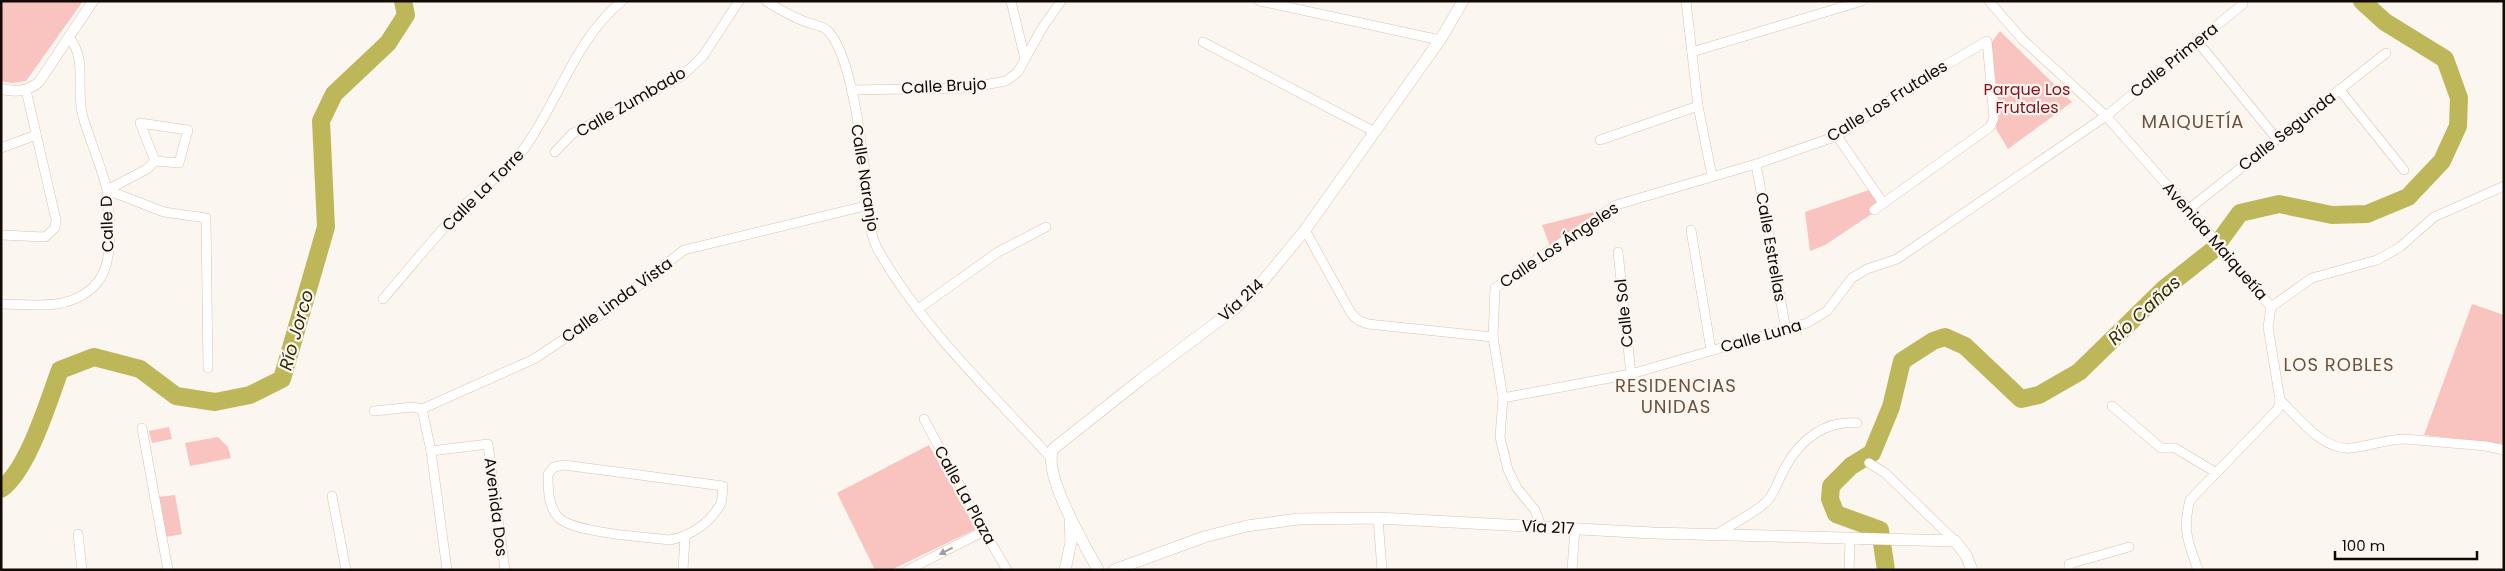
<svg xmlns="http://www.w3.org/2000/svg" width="2505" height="571" viewBox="0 0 2505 571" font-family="Poppins,sans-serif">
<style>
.green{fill:#f9c3bf}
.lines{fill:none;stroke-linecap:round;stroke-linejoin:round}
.river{stroke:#beb75a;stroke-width:18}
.minor-casing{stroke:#ddc1a7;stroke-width:10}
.tertiary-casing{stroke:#ddc1a7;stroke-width:11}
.secondary-casing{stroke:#ddc1a7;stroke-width:12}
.minor{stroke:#fff;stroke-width:9}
.tertiary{stroke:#fff;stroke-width:10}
.secondary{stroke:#fff;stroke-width:11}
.oneway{fill:#a09d9a}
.labels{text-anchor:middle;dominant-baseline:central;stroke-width:4.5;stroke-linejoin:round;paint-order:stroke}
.street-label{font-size:16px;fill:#120903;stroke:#fcf6f1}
.park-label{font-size:16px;fill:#83121c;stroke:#fcf6f1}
.neighbourhood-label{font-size:18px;letter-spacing:1px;fill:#6a523b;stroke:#fcf6f1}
.water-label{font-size:18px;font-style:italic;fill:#322f05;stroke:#fcf6f1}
</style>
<rect width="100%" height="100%" fill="#fcf6f1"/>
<g class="green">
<polygon points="1,1 83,1 26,81 12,83 1,81"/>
<polygon points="2000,31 2072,102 2008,149 1996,129 1998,102 1991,43"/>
<polygon points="1869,190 1878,202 1870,209 1873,213 1825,245 1810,251 1805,212"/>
<polygon points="1609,208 1550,246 1542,225"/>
<polygon points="2472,304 2504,315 2504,444 2424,435"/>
<polygon points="169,427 172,439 152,443 149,431"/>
<polygon points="218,437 228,447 231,458 190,466 185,443"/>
<polygon points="929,445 976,529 891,570 875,570 837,493"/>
<polygon points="175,495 182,534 166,537 157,497"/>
</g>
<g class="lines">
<g class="river">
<path d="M1 489C28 470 48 402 60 370L94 357 140 369 176 396 215 402 250 395 282 379 326 227 321 121 334 94 388 43 406 15 403 1"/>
<polyline points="1886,570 1880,530 1836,514 1830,499 1831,486 1851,466 1872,453 1891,407 1902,361 1933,341 1945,337 1965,346 2021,399 2039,395 2079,372 2165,288 2213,250 2240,213 2279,204 2332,215 2367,214 2408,197 2442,161 2458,126 2459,98 2445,59 2385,22 2362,1"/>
</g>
<g class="minor-casing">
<g id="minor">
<path d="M766 1C780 10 794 18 809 23 815 25 823 26 827 30 852 53 863 153 867 189 869 208 868 230 877 248 922 328 989 390 1050 457"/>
<polyline points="1260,1 1440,40"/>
<polyline points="1686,1 1698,106 1712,176"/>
<path d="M1989 1 2022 39 2106 116 2203 226 2271 307 2268 327 2280 400 2278 409 2190 500C2182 531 2188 541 2198 570"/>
<polyline points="2197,41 2276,138"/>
<polyline points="1203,42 1375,132"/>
<polyline points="1692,52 1862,1"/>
<polyline points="1025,59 1041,30 1061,1"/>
<polyline points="2339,89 2404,170"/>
<polyline points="851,90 967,88 1006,81 1018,72 1025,59 1011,1"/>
<polyline points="1837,136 1883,203"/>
<polyline points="1600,140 1698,106"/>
<polyline points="1,148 36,135"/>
<polyline points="555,152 572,134 682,76 703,56 739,1"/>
<polyline points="1756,164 1786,330"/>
<polyline points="107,190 164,212 206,218 208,368"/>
<polyline points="107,190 147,169 155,161 140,123 188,130 179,163 155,161"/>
<polyline points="2189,209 2386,53"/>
<polyline points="1305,230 1351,313 1358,320 1368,324 1493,337"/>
<polyline points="1691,230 1711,350"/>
<polyline points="1,235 45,237 55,228 56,220 26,90"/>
<polyline points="1618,252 1631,374"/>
<path d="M383 299C410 268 435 236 463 207 484 184 511 170 528 143 560 96 577 38 622 1"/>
<path d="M1 304C21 304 43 307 62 303 109 292 112 256 109 216 108 208 109 198 107 190 101 165 90 141 83 117 75 89 88 60 69 37"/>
<polyline points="2271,307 2312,278 2377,260 2400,247 2434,217 2504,186"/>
<polyline points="918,309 998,252 1046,227"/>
<polyline points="1503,398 1631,374 1807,323 1827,311 1852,278 1867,269 1897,259 2106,116 2243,4"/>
<path d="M2280 400C2299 418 2323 451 2351 448 2370 446 2387 439 2405 439L2486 446 2504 450"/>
<polyline points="2112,406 2161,448 2175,448 2215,472"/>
<polyline points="422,409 431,451 447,570"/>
<polyline points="374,411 413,407 422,409 534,359 606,311 684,250 869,205"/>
<polyline points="924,419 984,531 1007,570"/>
<polyline points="142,428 168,570"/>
<polyline points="431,451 488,444 505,570"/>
<polyline points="1869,463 1885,473 1955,541"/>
<path d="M564 465 723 486C722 492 723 501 720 505 709 524 690 536 670 540 646 537 575 533 559 518 548 507 548 488 548 474L554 467Z"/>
<polyline points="332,496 346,570"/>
<polyline points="1378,518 1382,570"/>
<polyline points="1541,526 1535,510 1517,488 1508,470 1500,437 1503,398 1493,337 1495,288 1616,205 1756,164 1837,136 1922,79 1987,41 1994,118 1990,127 1874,210"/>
<polyline points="78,534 82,570"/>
<path d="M1717 534C1729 526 1760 510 1768 500 1776 490 1780 476 1786 466 1801 439 1826 420 1857 423"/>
<polyline points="683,570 685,537"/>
<polyline points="908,570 984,531"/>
<polyline points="1572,570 1575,528"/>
<polyline points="1849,570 1850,538"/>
<polyline points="2069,570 2069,564 2129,547"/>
</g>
</g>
<g class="tertiary-casing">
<path id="tertiary" d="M1 89C16 92 27 92 39 82L93 1"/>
</g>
<g class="secondary-casing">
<g id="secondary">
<polyline points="1065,570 1071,542 1070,519"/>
<path d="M1098 570C1085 545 1042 474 1053 449L1140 380 1237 307 1264 280 1305 230 1408 85 1442 37 1463 1"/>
<polyline points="1114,570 1204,537 1247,526 1298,519 1378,518 1653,533 1955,541 1966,555 1972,570"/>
</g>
</g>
<use href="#minor" class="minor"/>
<use href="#tertiary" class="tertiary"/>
<use href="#secondary" class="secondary"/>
</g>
<defs><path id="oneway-solid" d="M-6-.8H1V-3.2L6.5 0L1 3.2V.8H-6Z" transform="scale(1.25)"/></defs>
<use class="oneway" href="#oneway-solid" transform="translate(946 551) rotate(153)"/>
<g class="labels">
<g class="street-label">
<text transform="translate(2174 60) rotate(-39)">Calle Primera</text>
<text transform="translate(944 86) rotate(-3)">Calle Brujo</text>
<text transform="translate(1887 101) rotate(-32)">Calle Los Frutales</text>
<text transform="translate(631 102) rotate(-30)">Calle Zumbado</text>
<text transform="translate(2287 131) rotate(-38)">Calle Segunda</text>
<text transform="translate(865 178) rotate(81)">Calle Naranjo</text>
<text transform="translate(483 190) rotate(-45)">Calle La Torre</text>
<text transform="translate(107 224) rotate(-92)">Calle D</text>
<text transform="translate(2215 241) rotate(49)">Avenida Maiquetía</text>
<text transform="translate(1559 245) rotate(-34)">Calle Los Ángeles</text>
<text transform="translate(1771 247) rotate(80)">Calle Estrellas</text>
<text transform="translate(617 300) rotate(-36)">Calle Linda Vista</text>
<text transform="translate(1241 300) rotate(-42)">Vía 214</text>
<text transform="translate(1624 313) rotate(-96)">Calle Sol</text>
<text transform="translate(1761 336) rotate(-16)">Calle Luna</text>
<text transform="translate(965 495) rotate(61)">Calle La Plaza</text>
<text transform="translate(496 507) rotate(83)">Avenida Dos</text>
<text transform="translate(1548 527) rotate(3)">Vía 217</text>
</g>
<g class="park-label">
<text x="2027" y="89">Parque Los<tspan x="2027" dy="18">Frutales</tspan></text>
</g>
<g class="neighbourhood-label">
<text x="2193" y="121">MAIQUETÍA</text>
<text x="2339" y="364">LOS ROBLES</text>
<text x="1676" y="385">RESIDENCIAS<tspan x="1676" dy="21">UNIDAS</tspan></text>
</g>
<g class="water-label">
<text transform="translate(2144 310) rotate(-43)">Río Cañas</text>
<text transform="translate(296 330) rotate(-74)">Río Jorco</text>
</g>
</g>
<rect width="2505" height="571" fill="none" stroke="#120903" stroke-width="5"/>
<path d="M2335 551v8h142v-8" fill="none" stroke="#120903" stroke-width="2.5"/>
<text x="2342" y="551" font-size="15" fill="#120903" stroke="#fcf6f1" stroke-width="4" paint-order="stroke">100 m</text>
</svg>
